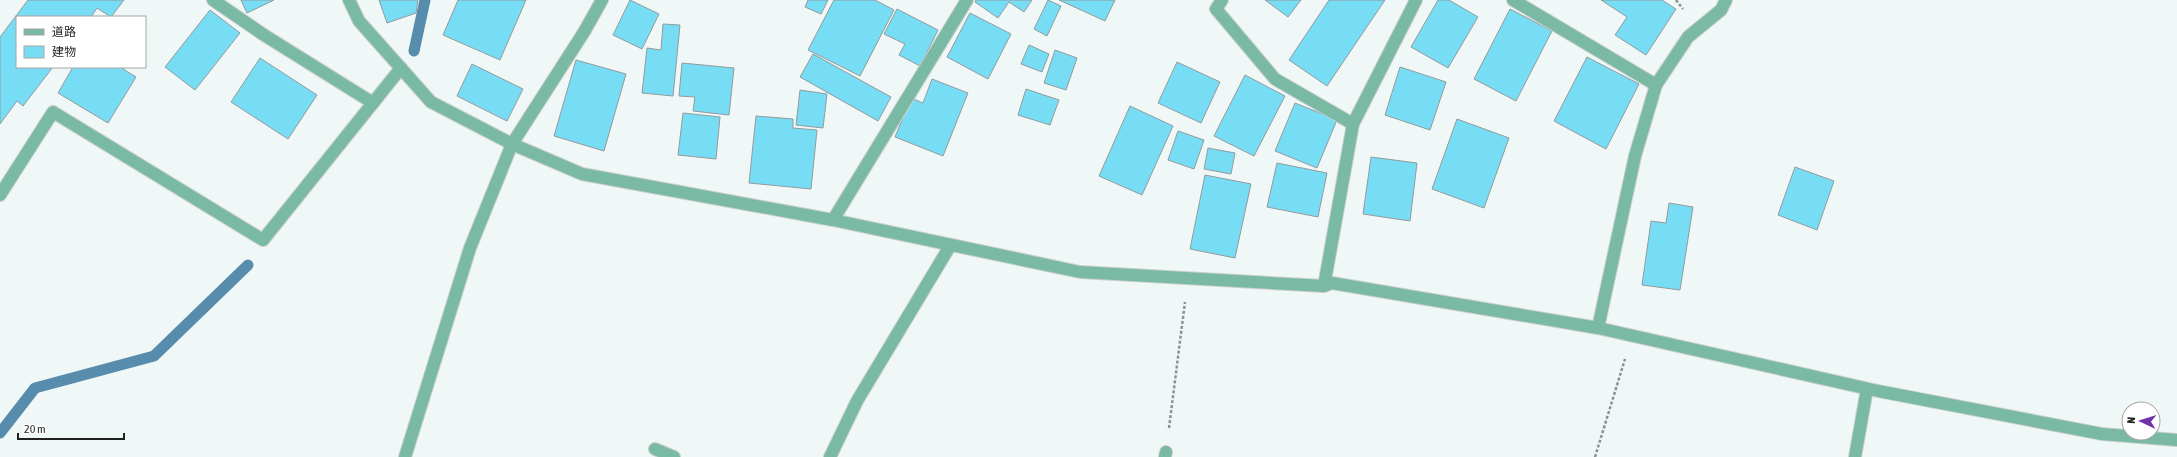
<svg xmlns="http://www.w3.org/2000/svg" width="2177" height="457" viewBox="0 0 2177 457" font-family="'Asap Condensed','Noto Sans JP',sans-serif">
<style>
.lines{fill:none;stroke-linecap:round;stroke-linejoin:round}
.stream{stroke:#578cad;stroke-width:11}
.building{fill:#77ddf5;stroke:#949a9c}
.minor-casing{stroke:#cad0d0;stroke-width:14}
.path{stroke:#8c9090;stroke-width:2.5;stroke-dasharray:3 2;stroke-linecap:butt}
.minor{stroke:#7ab9a3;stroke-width:12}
</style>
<rect width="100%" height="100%" fill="#f0f7f7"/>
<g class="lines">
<g class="stream">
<polyline points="414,51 425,0"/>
<polyline points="0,433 35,388 154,356 248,265"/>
</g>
</g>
<g class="building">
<polygon points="28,0 124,0 111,17 97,8 91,17 17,17 17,67 53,67 23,106 17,101 0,124 0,37"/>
<polygon points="241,0 274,0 247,13"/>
<polygon points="379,0 418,0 416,13 387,23"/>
<polygon points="458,0 526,0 500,60 443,35"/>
<polygon points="630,0 659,14 642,49 613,35"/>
<polygon points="808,0 828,0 821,14 805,7"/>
<polygon points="834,0 875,0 894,10 860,76 808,50"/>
<polygon points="976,0 1032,0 1024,12 1009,2 998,18 975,2"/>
<polygon points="1048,0 1061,6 1047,36 1034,29"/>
<polygon points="1059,0 1115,0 1105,21"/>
<polygon points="1265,0 1301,0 1288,17"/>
<polygon points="1329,0 1385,0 1327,86 1289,60"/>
<polygon points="1438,0 1449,0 1478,17 1448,68 1411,47"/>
<polygon points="1601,0 1662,0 1676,9 1646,55 1615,35 1627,17"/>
<polygon points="897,9 938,30 920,66 899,55 905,44 884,34"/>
<polygon points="1510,9 1552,31 1516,101 1474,79"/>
<polygon points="210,10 240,33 195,90 165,67"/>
<polygon points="970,13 1011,34 988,79 947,57"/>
<polygon points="663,24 680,25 673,96 642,93 647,48 661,50"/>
<polygon points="1029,45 1049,54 1042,72 1021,64"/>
<polygon points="1055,50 1077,58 1066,90 1044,83"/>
<polygon points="813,54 891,97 878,121 800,77"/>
<polygon points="1587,57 1639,84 1606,149 1554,121"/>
<polygon points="260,58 317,95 288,139 231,102"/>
<polygon points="576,60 626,74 604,151 554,136"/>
<polygon points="1177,62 1220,82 1201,123 1158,103"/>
<polygon points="682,63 734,68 729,115 693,111 695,97 679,96"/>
<polygon points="472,64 523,89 507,121 457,96"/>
<polygon points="73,67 120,67 136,77 108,123 58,93"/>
<polygon points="1400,67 1446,82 1430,130 1385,115"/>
<polygon points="1245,75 1285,96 1254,156 1214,136"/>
<polygon points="932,79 968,93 943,156 895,137 911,98 923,103"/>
<polygon points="1026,89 1059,100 1050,125 1018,115"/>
<polygon points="800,90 827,94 823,128 796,125"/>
<polygon points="1295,103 1337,120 1317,168 1275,151"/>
<polygon points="1130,106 1173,126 1142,195 1099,176"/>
<polygon points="683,113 720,117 716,159 678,155"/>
<polygon points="756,116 793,119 793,128 817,130 811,189 749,183"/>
<polygon points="1457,119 1509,138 1484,208 1432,189"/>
<polygon points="1178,131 1204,140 1194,169 1168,160"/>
<polygon points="1208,148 1235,153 1231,174 1204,169"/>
<polygon points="1371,157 1417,163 1410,221 1363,214"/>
<polygon points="1277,163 1327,173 1318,217 1267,207"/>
<polygon points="1795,167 1834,181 1817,230 1778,215"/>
<polygon points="1205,175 1251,184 1235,258 1190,249"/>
<polygon points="1669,203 1693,207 1680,290 1642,285 1651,221 1666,223"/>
</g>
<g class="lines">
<g class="minor-casing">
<g id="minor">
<polyline points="213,0 264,35 373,103"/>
<polyline points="349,0 359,21 431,102 512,144 582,174 833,220 1080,272 1324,286 1332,283 1598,328 1878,391 2102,434 2177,440"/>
<polyline points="1222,0 1216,9 1275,79 1353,124"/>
<polyline points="1513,0 1656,85"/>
<polyline points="0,195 53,112 263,240 401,68"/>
<polyline points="833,220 967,0"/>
<polyline points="1324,286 1353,124 1416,0"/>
<polyline points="1598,328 1635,156 1656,85 1688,37 1721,10 1726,0"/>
<polyline points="655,449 674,457"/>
<polyline points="405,457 470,248 512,144 584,32 602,0"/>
<polyline points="830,457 857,401 950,246"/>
<polyline points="1165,457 1166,452"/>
<polyline points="1855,457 1867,389"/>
</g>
</g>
<g class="path">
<polyline points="1676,0 1683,9"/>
<polyline points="1169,428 1185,302"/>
<polyline points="1595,457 1625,359"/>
</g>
<use href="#minor" class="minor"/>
</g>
<rect x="16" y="16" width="130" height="52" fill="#ffffff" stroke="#a5a6a6"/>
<rect x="24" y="29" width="20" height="6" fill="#7ab9a3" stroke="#a5a6a6"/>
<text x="52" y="36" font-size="12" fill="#1f2121">道路</text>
<rect x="24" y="46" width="20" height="12" fill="#77ddf5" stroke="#a5a6a6"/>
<text x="52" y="56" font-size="12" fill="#1f2121">建物</text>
<g transform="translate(2141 421) rotate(274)"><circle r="19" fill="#ffffff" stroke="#a5a6a6"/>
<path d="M0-3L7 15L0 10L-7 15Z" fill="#7032a8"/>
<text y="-6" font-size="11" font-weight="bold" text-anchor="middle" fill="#1f2121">N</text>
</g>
<path d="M18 433v6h106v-6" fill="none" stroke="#1f2121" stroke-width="2"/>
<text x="24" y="433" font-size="12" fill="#1f2121" stroke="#ffffff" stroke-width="3" paint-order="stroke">20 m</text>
</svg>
